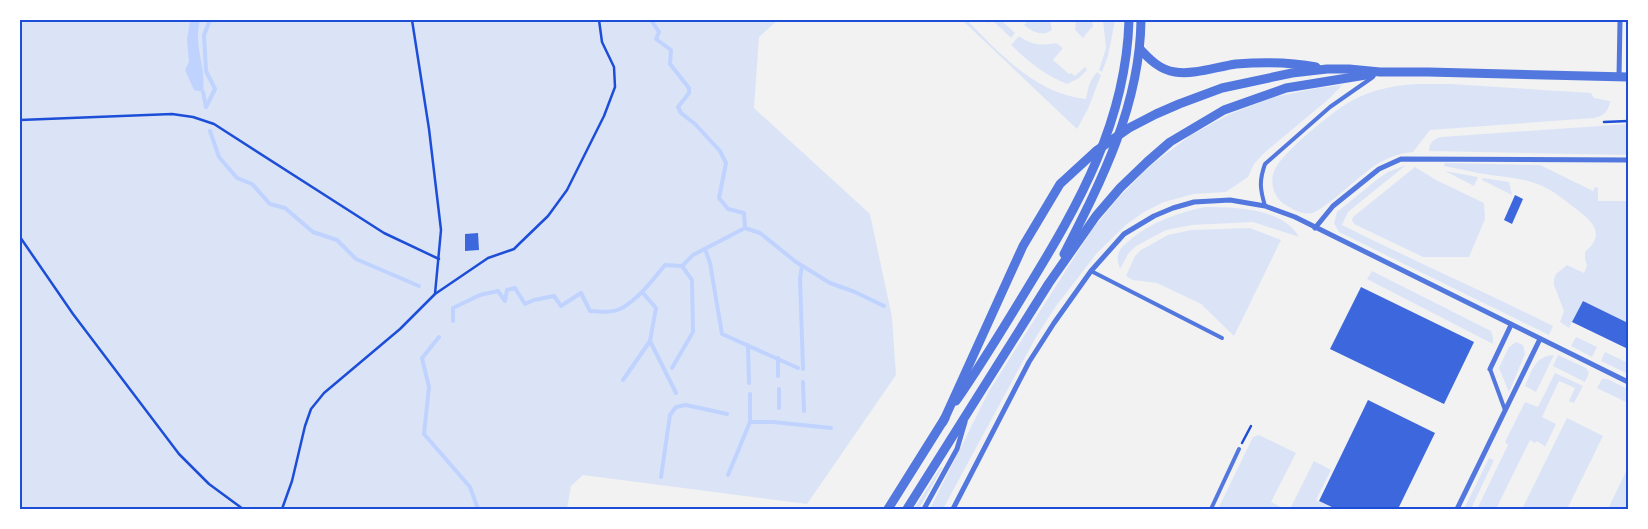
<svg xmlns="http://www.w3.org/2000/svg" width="1648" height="529" viewBox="0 0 1648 529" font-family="Rubik,sans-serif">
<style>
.green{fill:#dbe4f7}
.water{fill:#bfd3fe}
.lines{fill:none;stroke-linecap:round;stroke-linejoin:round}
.stream{stroke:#bfd3fe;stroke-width:4}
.building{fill:#3d67dc}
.path{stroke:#1d4ed8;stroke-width:2.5}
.service{stroke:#5277de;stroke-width:4}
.minor{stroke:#5277de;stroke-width:5}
.tertiary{stroke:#5277de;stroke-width:9}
.neatline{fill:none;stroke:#1d4ed8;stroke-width:2}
</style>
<rect width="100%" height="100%" fill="#f2f2f2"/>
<g class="green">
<polygon points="20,20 778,20 759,37 754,108 870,214 892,317 896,375 807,504 583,475 571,486 567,509 20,509"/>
<path d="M962 20H967C999 53 1037 95 1086 99 1088 88 1089 81 1097 72L1101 75 1088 109 1077 129Z"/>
<polygon points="985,20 1001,20 1015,33 1011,38 992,20 988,23"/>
<path d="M1029 20H1050L1052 30C1043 37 1032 32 1024 25Z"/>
<polygon points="1076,20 1092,20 1093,27 1091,28 1083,38 1075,30"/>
<polygon points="1103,20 1115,20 1108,56 1102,72 1099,70 1106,48"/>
<path d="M1019 36C1031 45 1042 46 1056 43L1063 48 1053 60 1069 74 1071 73 1075 76 1085 67 1087 70 1079 78 1067 84C1043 74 1029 62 1011 45Z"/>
<path d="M1418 84H1451L1591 93 1594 98 1610 101C1609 111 1604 116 1594 118L1430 130 1413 152C1370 155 1348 195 1313 213 1301 215 1294 210 1284 204 1272 196 1269 179 1276 167 1286 150 1337 107 1355 99 1375 89 1396 85 1418 84Z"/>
<polygon points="1342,85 1330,98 1264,153 1254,164 1248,177 1226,192 1194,194 1164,202 1144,212 1127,224 1097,253 1056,306 1036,337 943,509 930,509 989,391 1091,231 1118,198 1150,166 1191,135 1230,114 1274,97 1318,88"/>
<path d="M1628 124V155L1429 151C1429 143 1433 139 1441 137Z"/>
<path d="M1445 163 1540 165 1593 191 1595 187 1598 188V201H1628V323L1583 301 1569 328 1560 322 1564 311 1554 285V279L1556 274 1567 265 1584 273 1587 265 1585 259V252C1603 236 1597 226 1580 212 1568 203 1556 192 1542 186 1522 177 1500 177 1478 173 1467 171 1456 168 1444 166Z"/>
<path d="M1406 165 1348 212 1342 225C1412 260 1483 291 1553 326L1549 335 1339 232 1334 223 1337 212 1379 178 1388 172Z"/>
<polygon points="1415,167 1436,180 1484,203 1485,219 1469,257 1423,257 1354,224 1352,220 1353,217"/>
<polygon points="1445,171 1478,177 1474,186"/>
<polygon points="1483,178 1509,182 1512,195 1482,180"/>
<path d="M1205 207C1235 207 1283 208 1299 237L1253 222 1192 225 1166 230 1136 246 1128 254 1120 269C1118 263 1116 256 1120 250 1122 246 1128 242 1131 239 1153 221 1178 213 1205 207Z"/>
<polygon points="1250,228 1281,240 1234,336 1201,304 1157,283 1133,280 1126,276 1135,256 1141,250 1168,235 1191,230"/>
<polygon points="1372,271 1491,331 1493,338 1493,344 1367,279"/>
<polygon points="1576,337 1597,347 1592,357 1571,346"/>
<polygon points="1516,342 1523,345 1525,354 1509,392 1499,368 1509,347"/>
<polygon points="1605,352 1628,363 1628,374 1601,361"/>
<path d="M1554 355 1536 392 1525 386C1531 372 1536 355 1554 355Z"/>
<polygon points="1558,355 1586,368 1589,373 1585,382 1553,366"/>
<polygon points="1555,373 1583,386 1574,403 1569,401 1575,388 1559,381 1542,417 1556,424 1545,447 1543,445 1537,441 1535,443 1530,440 1496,509 1477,509 1508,445 1505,442 1525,402 1538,407"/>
<polygon points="1602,379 1607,379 1628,389 1628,403 1597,388"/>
<polygon points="1567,418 1603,436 1567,509 1527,509 1523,507"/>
<polygon points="1259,435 1296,453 1271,502 1284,509 1218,509 1253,437"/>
<polygon points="1489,458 1494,460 1471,509 1464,509"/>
<polygon points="1314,461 1331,470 1316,500 1335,509 1290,509"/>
<polygon points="941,467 942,468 921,505 919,509 914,509"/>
<polygon points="1628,467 1628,502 1625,509 1608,509"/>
</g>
<path class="water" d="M190 20H200C199 25 198 31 198 36 198 56 206 72 203 92L194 90 185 70 189 62 187 40Z"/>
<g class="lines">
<g class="stream">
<polyline points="203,92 206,107"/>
<polyline points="206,107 215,89 206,71 204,35 210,20"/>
<polyline points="210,131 219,157 237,178 252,184 270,204 285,208 313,232 337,240 356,259 419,286"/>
<polyline points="745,228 760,233 796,262 830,283 855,292 884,306"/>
<polyline points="705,249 710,263 722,334 798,368"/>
<polyline points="802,266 800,278 803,369"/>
<polyline points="642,292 656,308 650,341 676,393"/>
<path d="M453 321V308L480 295 498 291 505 301 507 290 515 288 525 304 534 300 554 296 561 306 581 293 590 311C601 312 613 313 622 308 639 298 653 280 665 265L682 266 693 255 745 228 744 213 728 209 719 198 726 163 720 151 695 124 681 113 678 107 689 93V88L670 64 671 50 656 39 659 32 651 20"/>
<polyline points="439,337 422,358 429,387 424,434 470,487 478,509"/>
<polyline points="748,345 749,383"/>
<polyline points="672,368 693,332 692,280 682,266"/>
<polyline points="778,376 778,358"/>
<polyline points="623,380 650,341"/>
<polyline points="803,382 804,411"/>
<polyline points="779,408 779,389"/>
<polyline points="750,422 773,422 831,428"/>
<polyline points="728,475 750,422 750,394"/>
<polyline points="661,477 670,415 676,407 686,405 727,414"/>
</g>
</g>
<g class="building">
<polygon points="1515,195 1523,199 1512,224 1504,220"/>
<polygon points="478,233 479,250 465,251 465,234"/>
<polygon points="1361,287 1474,342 1444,404 1330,349"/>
<polygon points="1583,301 1628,323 1628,349 1572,322"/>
<polygon points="1368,400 1435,433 1398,509 1336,509 1319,501"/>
</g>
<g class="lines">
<g class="path">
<polyline points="412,20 429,129 441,230 435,294"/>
<polyline points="20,120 172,114 193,117 214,124 384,233 439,259"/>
<polyline points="1604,122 1628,121"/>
<polyline points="20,237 73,314 179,454 209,484 243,509"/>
<polyline points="1242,443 1251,426"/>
<polyline points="282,509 292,481 305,426 311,409 324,393 400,329 435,294 488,258 514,249 519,244 548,216 567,190 604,116 615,87 614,67 602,42 599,20"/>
</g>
<g class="service">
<path d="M1265 206C1260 189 1259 181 1265 164L1330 107 1373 77"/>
<polyline points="1091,271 1222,338"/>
<polyline points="1490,369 1505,410"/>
<polyline points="1211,509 1239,449"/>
</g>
<g class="minor">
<polyline points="1619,77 1620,20"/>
<polyline points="1315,228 1333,206 1379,169 1401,159 1628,160"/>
<polyline points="1490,369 1511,325"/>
<polyline points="924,509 957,449 965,422"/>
<polyline points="953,509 1029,362 1054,323 1091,271 1124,234 1154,216 1173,208 1194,202 1230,200 1265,206 1295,217 1628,382"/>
<polyline points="1457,509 1540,339"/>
</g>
<g class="tertiary">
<path d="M1140 49C1149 59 1160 70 1175 72 1194 75 1216 67 1236 64 1262 62 1290 62 1316 67"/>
<path d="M1064 254C1102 180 1140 105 1141 20"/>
<path d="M956 401C981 365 1004 327 1027 289 1079 204 1126 122 1129 20"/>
<polyline points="943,422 1023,246 1060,184 1096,151 1129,128 1156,114 1179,104 1222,88 1292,73 1327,69 1349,69 1380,72 1428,72 1628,77"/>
<polyline points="888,509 945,418"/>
<polyline points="907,509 1049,283 1096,216 1120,188 1147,162 1170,142 1224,110 1286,88 1372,74"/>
</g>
</g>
<rect width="1648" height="529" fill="none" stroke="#ffffff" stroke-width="42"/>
<rect x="21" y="21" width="1606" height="487" class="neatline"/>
</svg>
